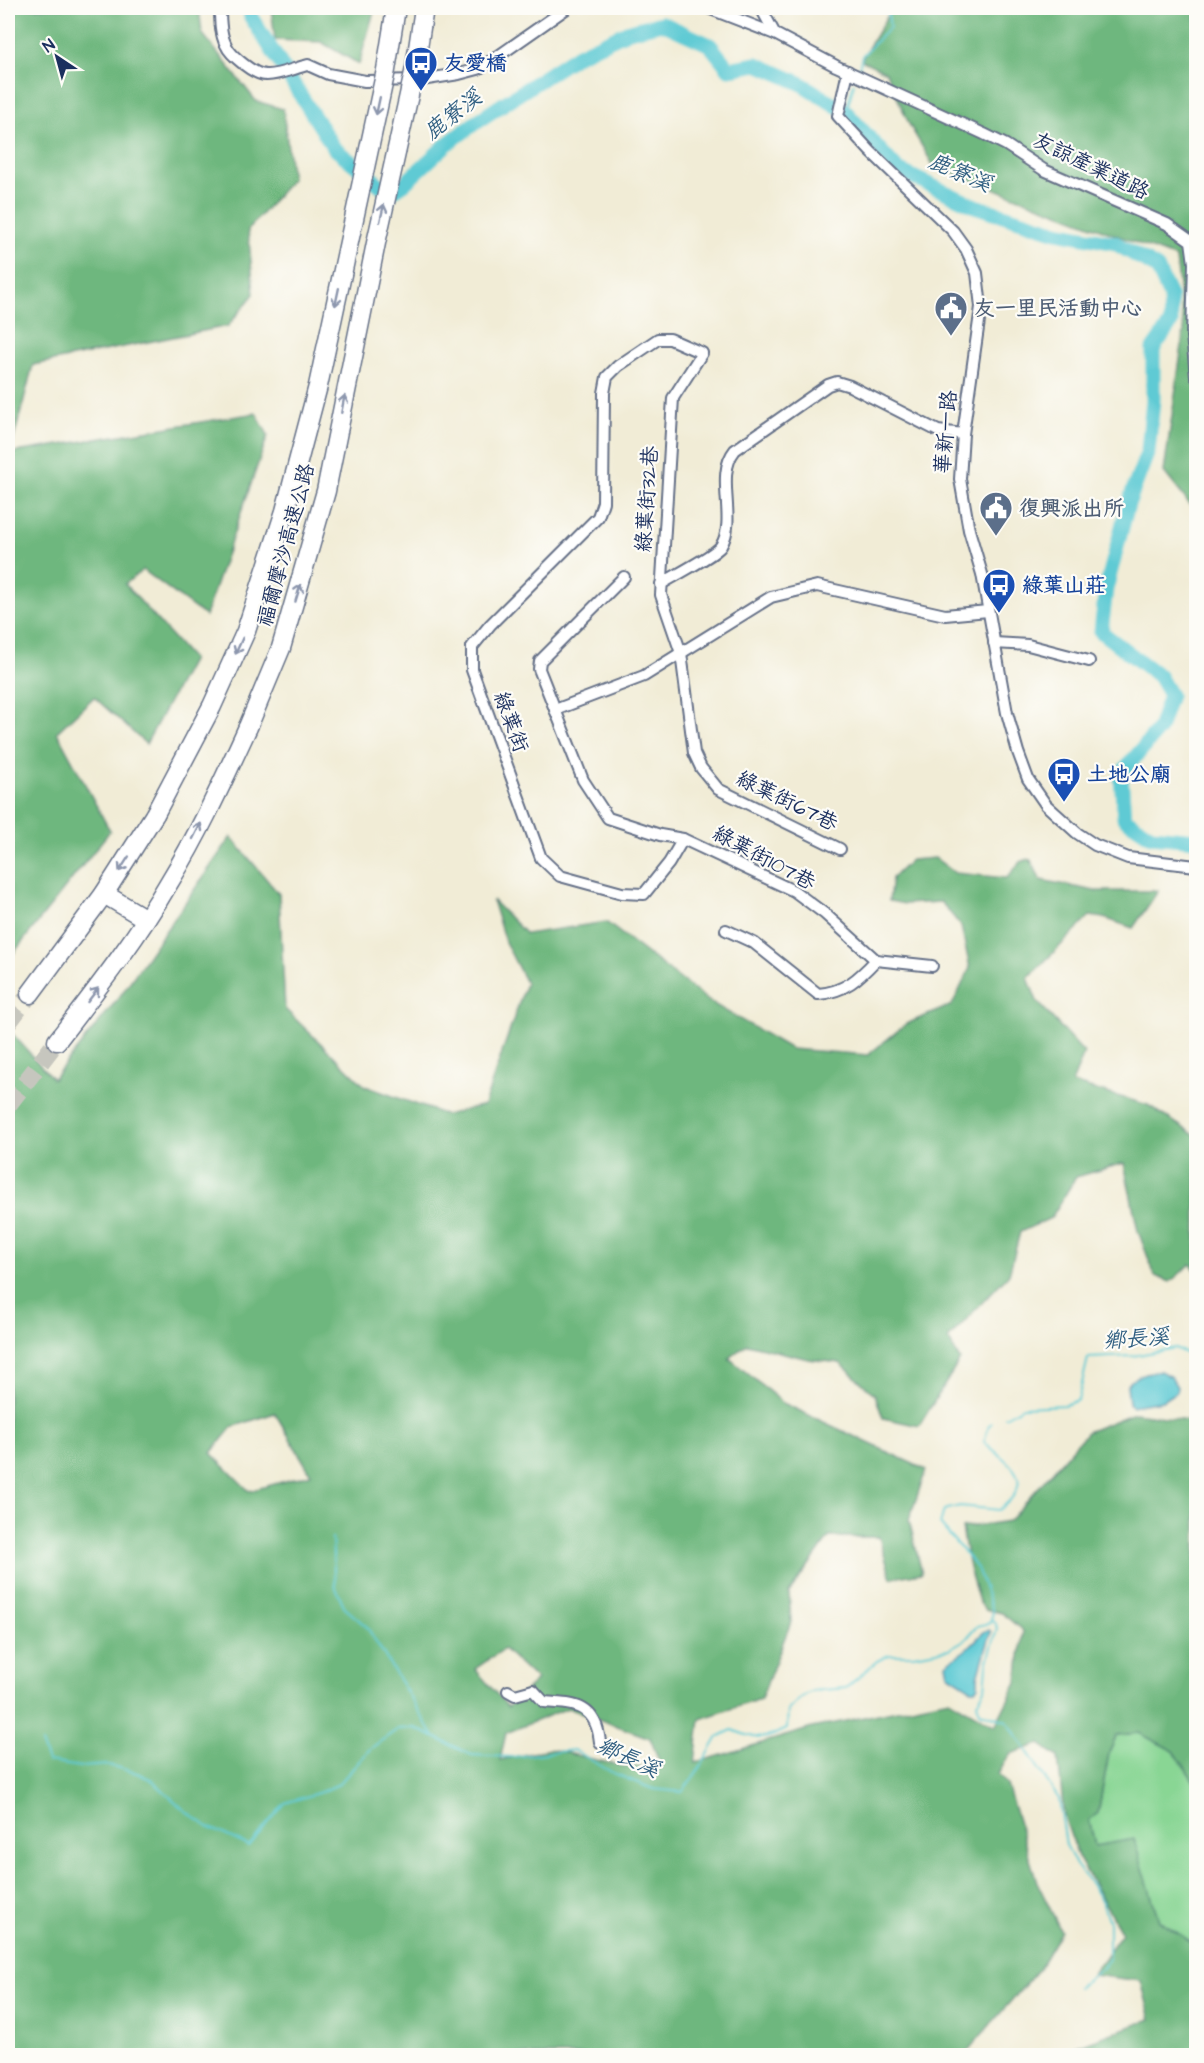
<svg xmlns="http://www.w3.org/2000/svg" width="1204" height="2063" viewBox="0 0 1204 2063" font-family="'Architects Daughter','LXGW WenKai TC',sans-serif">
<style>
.green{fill:#89d694;stroke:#528279;stroke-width:1.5}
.forest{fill:#6eb77e;stroke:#44736e;stroke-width:1.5;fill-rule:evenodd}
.water{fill:#5ecad4;stroke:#3c7c99;stroke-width:1.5}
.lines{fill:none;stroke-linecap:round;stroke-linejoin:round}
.stream{stroke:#5ecad4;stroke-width:2}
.river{stroke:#5ecad4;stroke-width:15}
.highway-tunnel{stroke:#c6c6be;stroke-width:18;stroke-dasharray:18 9;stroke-linecap:butt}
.street-casing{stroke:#667188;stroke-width:14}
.highway-casing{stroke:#667188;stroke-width:21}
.street{stroke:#fff;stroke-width:10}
.highway{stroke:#fff;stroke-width:18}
.highway-bridge-casing{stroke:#667188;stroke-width:21;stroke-linecap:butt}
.highway-bridge{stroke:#fff;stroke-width:18}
.oneway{stroke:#8d97ae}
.labels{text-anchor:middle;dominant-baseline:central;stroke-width:4.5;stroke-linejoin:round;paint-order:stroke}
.transit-label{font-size:21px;font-weight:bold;fill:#164399;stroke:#fdfcf7;text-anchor:start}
.street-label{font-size:21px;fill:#1b2f5e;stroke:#fdfcf7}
.service-label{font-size:21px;font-weight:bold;fill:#4e5e75;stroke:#fdfcf7;text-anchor:start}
.water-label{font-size:22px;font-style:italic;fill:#2f5e81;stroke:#fdfcf7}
</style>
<rect width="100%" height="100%" fill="#fdfcf7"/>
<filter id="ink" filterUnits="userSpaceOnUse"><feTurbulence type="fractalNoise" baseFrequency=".0167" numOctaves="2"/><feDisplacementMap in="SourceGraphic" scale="12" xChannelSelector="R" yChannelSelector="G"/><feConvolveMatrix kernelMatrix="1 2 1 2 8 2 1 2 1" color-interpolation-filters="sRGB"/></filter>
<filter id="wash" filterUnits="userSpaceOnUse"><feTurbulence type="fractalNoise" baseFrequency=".008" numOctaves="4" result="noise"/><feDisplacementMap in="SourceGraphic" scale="24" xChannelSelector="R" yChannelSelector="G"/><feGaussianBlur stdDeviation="1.35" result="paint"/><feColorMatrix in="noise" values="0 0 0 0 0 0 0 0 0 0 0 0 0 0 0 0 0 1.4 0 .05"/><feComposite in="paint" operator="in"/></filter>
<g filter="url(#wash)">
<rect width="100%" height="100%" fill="#f1ecd6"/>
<polygon class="green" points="1139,1733 1174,1751 1196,1784 1196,1945 1159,1921 1134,1840 1095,1846 1089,1819 1098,1813 1109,1753 1117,1735"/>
<g class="forest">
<polygon points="8,8 199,8 202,33 256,101 283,109 292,179 248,230 254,294 228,326 33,365 10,453 256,413 268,435 205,616 143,570 125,584 192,659 146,744 94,697 57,732 110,831 8,960"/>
<polygon points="271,8 375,8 359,64 321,42 275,40"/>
<polygon points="892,8 1196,8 1196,512 1164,472 1184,331 1176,258 933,165 910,126 886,72 861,60"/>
<path d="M231 837 279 894 285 1009 365 1086 446 1115 484 1105 526 983 505 942 492 900 526 934 606 922 710 1002 791 1049 868 1055 906 1024 952 1005 970 968 961 926 941 902 905 904 889 901 892 878 911 860 935 858 955 873 1007 878 1020 862 1030 859 1041 880 1095 891H1158L1133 928 1104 918 1090 916 1028 978 1037 1001 1084 1053 1072 1083 1148 1105 1196 1136V1271L1191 1264 1170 1282 1155 1276 1138 1231 1124 1163 1076 1177 1051 1218 1020 1232 1009 1274 948 1339 960 1360 919 1426 883 1418 875 1395 840 1363 808 1359 747 1344 729 1358 783 1403 926 1470 909 1520 922 1573 891 1578 879 1537H829L789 1593 791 1622 761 1699 700 1719 695 1763 812 1728 949 1699 995 1726 1017 1682 1023 1631 1002 1613 985 1609 979 1602 969 1568 962 1528 1009 1521 1087 1432 1134 1413 1196 1421V1784L1174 1751 1139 1733 1117 1735 1109 1753 1098 1813 1089 1820 1095 1846 1134 1839 1159 1921 1196 1945V2055H1060L1061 2052 1151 2019 1141 1981 1092 1975 1122 1933 1078 1857 1064 1816 1058 1757 1040 1744 1010 1754 998 1774 1007 1785 1037 1882 1061 1931 1038 1970 964 2055H8V1029L53 1079 120 996ZM275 1413 311 1474 249 1491 211 1453 232 1427ZM504 1649 537 1680 508 1707 475 1669ZM568 1708 650 1738 662 1768 622 1766 550 1749 500 1760 506 1733Z"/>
</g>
<g class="water">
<path d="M1160 1371 1171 1377 1177 1387 1176 1392 1162 1401 1131 1406 1129 1403 1127 1385C1137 1375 1146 1372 1160 1371Z"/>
<polygon points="989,1630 991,1632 978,1677 978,1686 975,1689 971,1689 948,1674 946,1664 967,1649 985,1631"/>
</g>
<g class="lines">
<g class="stream">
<polyline points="859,68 862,56 890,27 887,8"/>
<polyline points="846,112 854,83"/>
<polyline points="1005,1417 1023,1407 1065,1405 1078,1400 1088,1358 1133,1356 1175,1348 1196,1358"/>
<polyline points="332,1538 335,1586 345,1608 367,1627 433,1735"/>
<polyline points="992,1621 996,1624 997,1629 987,1665 985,1689 977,1703 980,1712 1007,1721 1059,1799 1066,1845 1076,1865 1091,1884 1102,1902 1109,1922 1109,1957 1103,1968 1077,1988"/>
<path d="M41 1743 48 1762 81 1767 108 1765 137 1773 152 1780 183 1809 208 1827 249 1846 285 1803 321 1792 339 1784 371 1748 398 1729 415 1728 472 1755 512 1757 574 1750 613 1773 653 1789 682 1792 700 1768 718 1737 732 1730C758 1740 762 1741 787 1729L788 1710 802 1697 812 1691 846 1688 877 1661 889 1655H913L949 1649 966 1639 977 1626 990 1623 993 1612 977 1568 940 1524 944 1510 960 1506 999 1510C1038 1480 1011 1465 984 1442L989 1425 992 1423"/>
</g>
<polyline class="river" points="250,8 251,17 334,148 390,193 405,183 447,144 479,120 578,55 629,31 662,23 710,45 729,69 757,64 800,83 846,112 898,170 975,206 1057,232 1115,243 1157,268 1170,296 1171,323 1153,349 1153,400 1148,451 1128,504 1106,589 1101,632 1159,676 1170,695 1159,729 1121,774 1124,818 1151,836 1196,840"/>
</g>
</g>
<g filter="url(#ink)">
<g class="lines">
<g class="highway-tunnel">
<polyline points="8,1023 30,994"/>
<polyline points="8,1105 57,1041"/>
</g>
<g class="street-casing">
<g id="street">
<path d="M220 8C220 19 220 34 226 45 230 55 255 76 267 75 280 75 295 68 308 65L328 74 365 81 421 80 459 74 478 69 494 59 567 8"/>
<polyline points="708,8 775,34 836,66 984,134 1006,145 1044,170 1167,224 1191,241 1194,263 1192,336 1196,377"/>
<polyline points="761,8 775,34"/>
<polyline points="848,71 838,116 870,151 953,231 966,249 977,273 981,307 963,434 960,479 969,530 982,574 1007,713 1018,752 1028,779 1046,805 1077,833 1095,845 1128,858 1196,866"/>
<polyline points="624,577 540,661 539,669 583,780 608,818 660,835 683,839 794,891 825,914 876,960"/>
<path d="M661 584C672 577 715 555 721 546 738 518 714 476 735 450L828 385 837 382 850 386 938 431 963 434"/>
<polyline points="994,643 1028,645 1089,661"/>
<polyline points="555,710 644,676 771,597 817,586 945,615 988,611"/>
<polyline points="683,839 669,863 644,894 622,893 560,876 541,858 472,670 472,647 490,625 598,517 603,502 604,393 607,377 618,366 658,339 670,339 702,353 673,398 661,595 681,653 694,753 701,768 718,789 840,849"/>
<path d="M726 930 754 943 818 994C845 992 859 978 876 960"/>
<polyline points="876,960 932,966"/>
<path d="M508 1691 515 1695 533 1690 544 1702C575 1704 596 1704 600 1742"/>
</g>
</g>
<g class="highway-casing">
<g id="highway">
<polyline points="104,894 146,919"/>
<polyline points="30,994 104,894 155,814"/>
<path d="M57 1041C97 989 137 938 170 881 200 832 224 779 248 727"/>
</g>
</g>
<use href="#street" class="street"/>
<use href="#highway" class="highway"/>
<g class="highway-bridge-casing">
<g id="highway-bridge">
<polyline points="248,727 281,648 326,491 376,243 415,68 424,8"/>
<polyline points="155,814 212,706 246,631 285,511 318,386 386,70 396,8"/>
</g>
</g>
<use href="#highway-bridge" class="highway-bridge"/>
</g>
<defs><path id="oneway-shaft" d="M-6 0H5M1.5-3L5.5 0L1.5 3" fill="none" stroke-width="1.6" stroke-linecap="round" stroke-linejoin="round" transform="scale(1.5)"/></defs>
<g class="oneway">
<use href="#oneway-shaft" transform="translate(378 106) rotate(102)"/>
<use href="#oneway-shaft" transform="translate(382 213) rotate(-77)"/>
<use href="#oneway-shaft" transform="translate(337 297) rotate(102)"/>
<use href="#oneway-shaft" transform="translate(343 404) rotate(-79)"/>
<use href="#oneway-shaft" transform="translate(298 593) rotate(-73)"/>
<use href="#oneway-shaft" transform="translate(239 646) rotate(114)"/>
<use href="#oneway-shaft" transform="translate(197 831) rotate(-63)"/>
<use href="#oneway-shaft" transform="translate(124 864) rotate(123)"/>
<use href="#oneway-shaft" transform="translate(93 995) rotate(-52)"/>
</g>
</g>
<defs>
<g id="bus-pin" transform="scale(1.725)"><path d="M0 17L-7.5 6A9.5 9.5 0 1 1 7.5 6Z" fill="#1a4fb4" stroke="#fdfcf7"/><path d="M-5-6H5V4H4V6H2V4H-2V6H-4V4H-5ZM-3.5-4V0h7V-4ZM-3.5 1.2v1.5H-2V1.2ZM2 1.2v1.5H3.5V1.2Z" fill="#fff"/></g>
<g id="civic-pin" transform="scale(1.725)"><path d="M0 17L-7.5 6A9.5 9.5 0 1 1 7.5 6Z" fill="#5c6f8a" stroke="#fdfcf7"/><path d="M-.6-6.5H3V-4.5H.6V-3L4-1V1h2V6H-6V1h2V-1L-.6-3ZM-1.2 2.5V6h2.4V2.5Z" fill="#fff"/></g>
</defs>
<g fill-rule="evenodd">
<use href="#bus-pin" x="421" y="63"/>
<use href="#civic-pin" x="951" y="308"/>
<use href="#civic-pin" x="996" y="508"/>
<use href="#bus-pin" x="999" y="585"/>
<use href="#bus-pin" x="1064" y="774"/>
</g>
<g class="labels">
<g class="transit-label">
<text x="444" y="63">友愛橋</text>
<text x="1022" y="585">綠葉山莊</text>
<text x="1087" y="774">土地公廟</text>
</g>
<g class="street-label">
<text transform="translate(1091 166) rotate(26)">友諒產業道路</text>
<text transform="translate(946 432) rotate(-85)">華新一路</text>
<text transform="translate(647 499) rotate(-86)">綠葉街32巷</text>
<text transform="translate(286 545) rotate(-75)">福爾摩沙高速公路</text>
<text transform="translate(511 722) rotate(70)">綠葉街</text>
<text transform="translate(787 801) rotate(26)">綠葉街67巷</text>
<text transform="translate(764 858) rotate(28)">綠葉街107巷</text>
</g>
<g class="service-label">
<text x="974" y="308">友一里民活動中心</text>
<text x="1019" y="508">復興派出所</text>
</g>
<g class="water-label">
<text transform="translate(453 115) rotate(-38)">鹿寮溪</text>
<text transform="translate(960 173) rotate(23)">鹿寮溪</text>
<text transform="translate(1136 1339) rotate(-4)">鄉長溪</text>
<text transform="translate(628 1758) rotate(24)">鄉長溪</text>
</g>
</g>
<rect width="1204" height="2063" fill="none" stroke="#fdfcf7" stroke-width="30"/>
<g transform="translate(57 57) rotate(324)" stroke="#fdfcf7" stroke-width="4.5" paint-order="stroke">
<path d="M0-4.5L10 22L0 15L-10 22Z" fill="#1b2f5e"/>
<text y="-9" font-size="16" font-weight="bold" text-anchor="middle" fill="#1b2f5e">N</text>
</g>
</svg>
